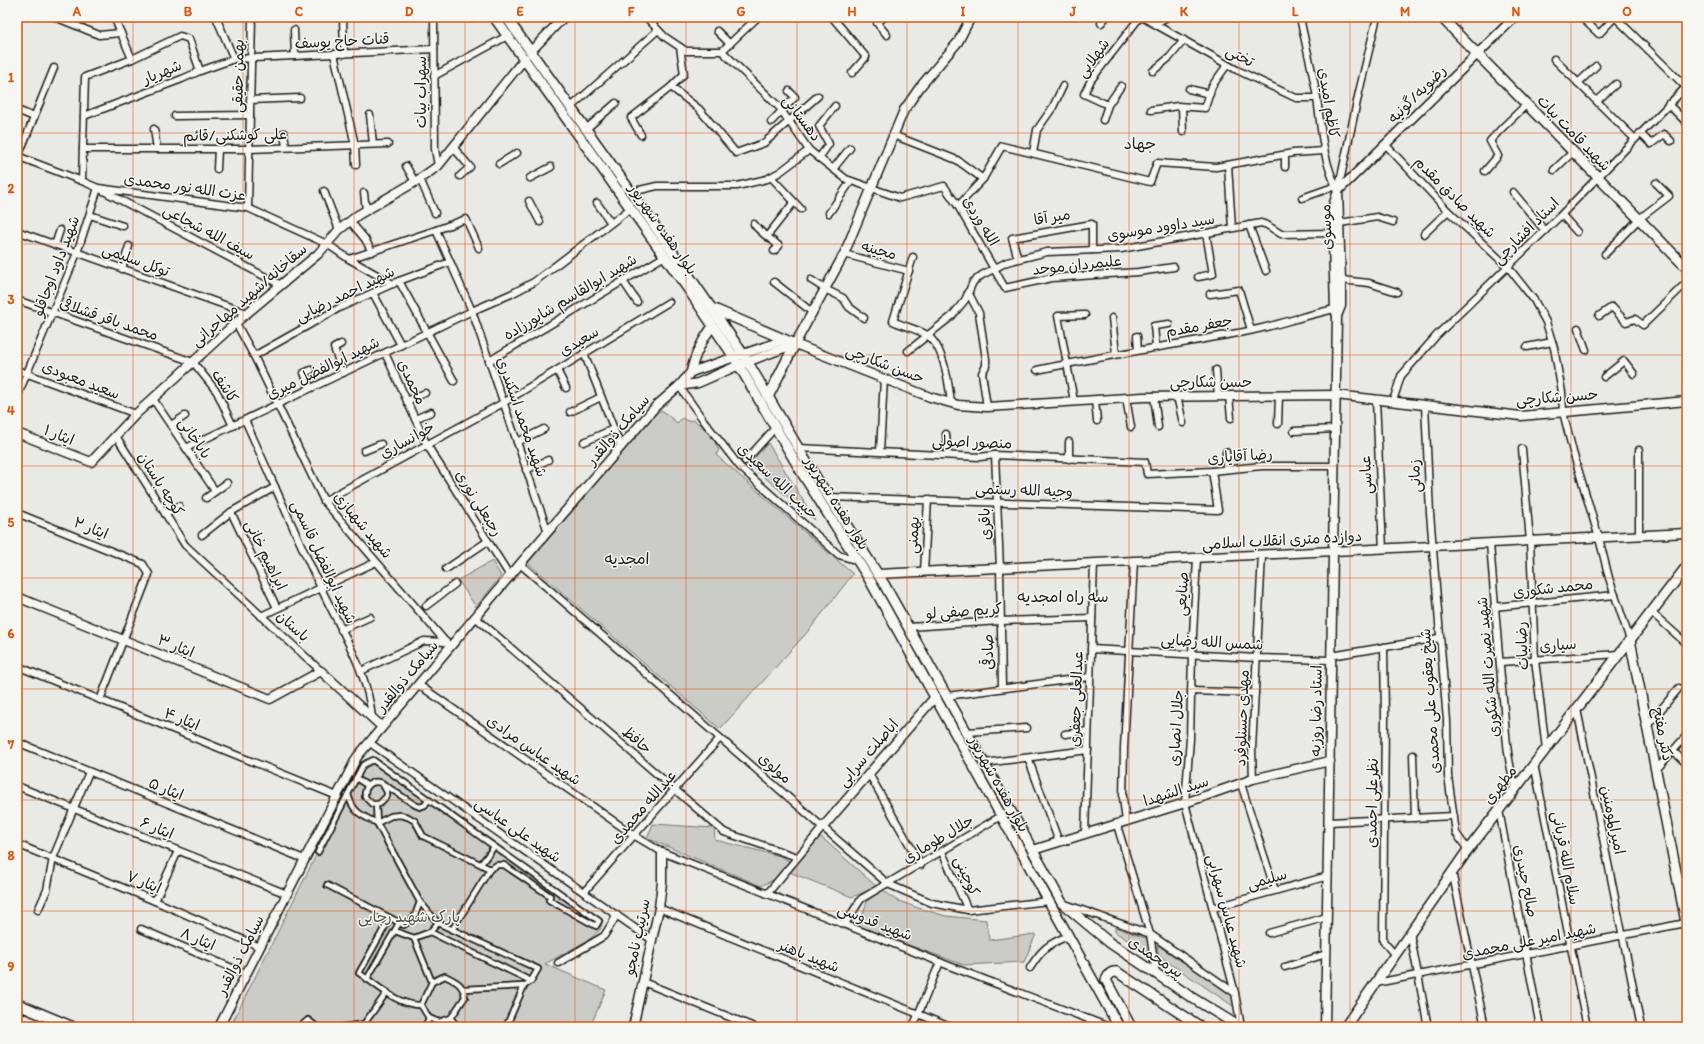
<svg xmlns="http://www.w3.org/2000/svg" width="1704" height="1044" viewBox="0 0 1704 1044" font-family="Itim,'Playpen Sans Arabic',sans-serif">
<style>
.green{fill:#cbcbc7;stroke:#747472}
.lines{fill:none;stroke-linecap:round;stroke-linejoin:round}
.pedestrian-casing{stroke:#1c1c1c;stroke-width:8}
.minor-casing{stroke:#1c1c1c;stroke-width:9}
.tertiary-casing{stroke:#1c1c1c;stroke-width:11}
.secondary-casing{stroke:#1c1c1c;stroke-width:12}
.trunk-casing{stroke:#1c1c1c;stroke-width:13}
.pedestrian{stroke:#f6f6f2;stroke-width:4.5}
.minor{stroke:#f6f6f2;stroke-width:6}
.tertiary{stroke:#f6f6f2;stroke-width:8}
.secondary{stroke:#f6f6f2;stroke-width:9}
.trunk{stroke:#f6f6f2;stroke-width:10}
.grid{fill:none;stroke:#de560d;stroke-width:1;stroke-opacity:0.55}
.labels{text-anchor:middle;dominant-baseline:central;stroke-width:3;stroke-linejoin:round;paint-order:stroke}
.street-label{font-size:15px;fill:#1c1c1c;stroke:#f6f6f2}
.park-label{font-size:15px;fill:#51514f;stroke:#f6f6f2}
.neighbourhood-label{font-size:16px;fill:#1c1c1c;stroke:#f6f6f2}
.neatline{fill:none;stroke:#de560d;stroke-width:1.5}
.grid-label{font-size:13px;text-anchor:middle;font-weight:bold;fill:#de560d}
</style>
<rect width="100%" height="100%" fill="#e9e9e5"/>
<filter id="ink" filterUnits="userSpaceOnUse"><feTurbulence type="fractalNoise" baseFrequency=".025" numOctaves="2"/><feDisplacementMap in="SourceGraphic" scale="8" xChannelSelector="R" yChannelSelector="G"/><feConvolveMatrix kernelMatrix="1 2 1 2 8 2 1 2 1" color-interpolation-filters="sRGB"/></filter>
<g filter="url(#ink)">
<g class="green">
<polygon points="658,411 663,411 677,423 682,418 687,421 694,420 714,437 716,445 719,450 716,455 853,574 810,629 720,729 528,563"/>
<polygon points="768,443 815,520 749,464"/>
<polygon points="492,561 501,576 476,607 458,580"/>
<polygon points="373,757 603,920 600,930 590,939 545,964 606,990 590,1027 230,1027 364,760"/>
<polygon points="653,824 714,828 715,840 780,856 795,864 820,836 877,887 852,897 789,872 761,886 647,838"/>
<polygon points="883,890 896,900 918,908 946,916 986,920 989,940 1036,934 1024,962 964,965 859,927 867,901"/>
<polygon points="1115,927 1148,939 1150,955 1115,932"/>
<polygon points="1157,945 1235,996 1239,1010 1159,956"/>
</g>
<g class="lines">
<g class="pedestrian-casing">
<g id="pedestrian">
<polyline points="356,778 368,786"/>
<path d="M382 783 387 792V796L379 804H372L365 797C364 787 371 779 382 783L415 805 420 807 425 805 428 800"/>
<path d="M348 794C353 813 361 815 377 823L391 816 400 815 408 817 415 821 423 836 490 869"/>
<polyline points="376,805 377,823 420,902 438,923 430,932 414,938 395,931"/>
<polyline points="318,852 363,765 373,760 599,921 596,926 549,900 550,896 504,865 497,865 490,869 452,930"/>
<polyline points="481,864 494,847"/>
<polyline points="327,885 404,925 414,918 420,902"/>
<path d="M390 918 359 973C377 985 398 1006 421 1005"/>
<polyline points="438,923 538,969 531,981 524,986 506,1027"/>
<polyline points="430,932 531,981"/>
<polyline points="414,938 432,982"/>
<path d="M445 976C457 982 463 984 465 997L451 1018 439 1022 429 1018 421 1005 432 982Z"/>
<polyline points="367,979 399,923"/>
<polyline points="464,989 524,986"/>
<polyline points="451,1018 457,1027"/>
<polyline points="300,1027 308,1020 317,1027"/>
<polyline points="343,1027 364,1024 387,992"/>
<polyline points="425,1027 429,1018"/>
</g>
</g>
<g class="minor-casing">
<g id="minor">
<polyline points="55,17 99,35 121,33"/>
<polyline points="114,17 132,59"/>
<polyline points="216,17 234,59"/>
<polyline points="343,17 344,54"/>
<polyline points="646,17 665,37 686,51 722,51 758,17"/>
<polyline points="832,17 866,57 852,73"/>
<polyline points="884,17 877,23 887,35"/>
<polyline points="1142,17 1237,70 1296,98 1317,98"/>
<path d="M1300 17C1305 44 1313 71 1317 98 1322 134 1322 157 1338 191"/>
<polyline points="1581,17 1599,34 1615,17"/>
<polyline points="1615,17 1686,87"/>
<polyline points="434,18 435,149 438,166"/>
<polyline points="1101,23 1106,17"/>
<polyline points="1155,24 1167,17"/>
<polyline points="294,30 295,56"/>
<polyline points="717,31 730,44"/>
<polyline points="722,51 779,107 809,150 846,179 900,198 944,186 958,206 1005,288 1052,278 1138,272 1174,267"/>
<polyline points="334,54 355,145 356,165"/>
<polyline points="1554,59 1635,139"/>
<polyline points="1153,71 1170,57 1184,40"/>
<polyline points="434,76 509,35"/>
<polyline points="1578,83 1596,66"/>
<polyline points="671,87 699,109 736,153 764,143 818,96"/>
<polyline points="1189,89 1210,94"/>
<polyline points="250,100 300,98"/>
<polyline points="1597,101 1616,84"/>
<polyline points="1668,104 1687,123"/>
<polyline points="1108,105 1084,94 1091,80 1140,17"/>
<polyline points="571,107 658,30"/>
<polyline points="1182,107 1183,132"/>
<polyline points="17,110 34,117"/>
<polyline points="1151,110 1178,106 1205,108 1212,86 1227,65"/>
<polyline points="370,115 373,144"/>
<polyline points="84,116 182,79 200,71 234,59 434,49"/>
<polyline points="175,116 250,115"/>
<polyline points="1103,120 1108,105 1121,86"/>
<polyline points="771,122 795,97 789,91"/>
<polyline points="154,129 157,149"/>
<polyline points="586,129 616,103"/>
<polyline points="284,133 286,147"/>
<polyline points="1640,133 1651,144 1664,134 1671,141"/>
<polyline points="641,135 631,118 671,87 684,74 680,47"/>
<polyline points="893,135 957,160 983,179"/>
<polyline points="1385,144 1448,211 1508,267 1534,300 1546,322 1554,348 1562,392 1563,412 1573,452 1599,538 1609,578 1630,640"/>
<polyline points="453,147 470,167 460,176"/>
<polyline points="83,149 249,149 388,144"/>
<polyline points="1033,153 1037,130 1053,107 1063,86"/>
<polyline points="1285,155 1285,167"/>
<polyline points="17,156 82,181 98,188 281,285"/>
<polyline points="18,157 54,68"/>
<polyline points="819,158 829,144 819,126 835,106"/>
<polyline points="499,164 517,153"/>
<polyline points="1228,165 1232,228"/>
<polyline points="406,166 415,182"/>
<polyline points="217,169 218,149"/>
<polyline points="833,169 850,148"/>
<polyline points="1554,170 1573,152"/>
<polyline points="1485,171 1498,156 1490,141 1502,128 1527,104"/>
<polyline points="771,177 801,209"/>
<polyline points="530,178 551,167"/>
<polyline points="420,179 435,213"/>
<polyline points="82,181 85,77 132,59 180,36 189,39 200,71"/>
<polyline points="324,191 339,230"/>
<polyline points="1338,191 1359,92 1377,17"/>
<polyline points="631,192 657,186 737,186 767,179 780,172 809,150"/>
<polyline points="1513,192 1545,231"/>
<polyline points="364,193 366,210"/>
<polyline points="1302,198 1336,186"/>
<polyline points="529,201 540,222"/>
<polyline points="597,203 611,223"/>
<polyline points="958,206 983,179 1002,146 1150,182 1157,163 1216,167 1293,153 1324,151"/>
<polyline points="248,208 252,17"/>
<polyline points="829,213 851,181"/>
<polyline points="90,215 123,226"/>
<polyline points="1562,215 1577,232"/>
<polyline points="350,221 365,239 372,252"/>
<polyline points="1340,223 1377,217 1393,222"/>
<path d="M754 224C759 232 771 239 779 246L774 251"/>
<polyline points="1249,225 1266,271"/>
<polyline points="436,230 466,219 479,248"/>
<polyline points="17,231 247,313"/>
<polyline points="1424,234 1448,211"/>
<polyline points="768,235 794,202"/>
<polyline points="55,245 60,230"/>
<polyline points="844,254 909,271"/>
<polyline points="1605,254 1639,219 1669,196 1656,183"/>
<path d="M913 257 893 321C903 326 917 329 927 335 944 346 949 384 951 403"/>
<polyline points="349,259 436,230 472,311 548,532"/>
<polyline points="1018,259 1012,238 1092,224 1092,250"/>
<polyline points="122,269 129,246"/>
<polyline points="1198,277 1213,274 1206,233"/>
<polyline points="811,280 825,289 843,298 849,307 864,318"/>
<polyline points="1341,280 1369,283 1397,292"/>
<polyline points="399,281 454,381"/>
<polyline points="623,281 637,302"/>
<polyline points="774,282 812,312"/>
<polyline points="968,292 979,313 986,359 986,366 982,373 987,407"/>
<polyline points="373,293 401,345"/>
<polyline points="1210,294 1239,290 1251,330"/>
<polyline points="17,300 193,362 217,392 233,426"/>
<polyline points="1599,316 1612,307 1626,322 1635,319 1643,325 1687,282"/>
<polyline points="1112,318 1116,354"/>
<polyline points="236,323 254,356 324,501 450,647"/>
<polyline points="1578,328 1586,350"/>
<polyline points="1137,336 1138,350"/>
<polyline points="341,344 334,348 343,373"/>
<polyline points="1156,347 1154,326 1169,324"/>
<polyline points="1527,347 1552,342"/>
<polyline points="908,351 952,316 965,300 973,282 982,275 1007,262 1047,252 1121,249 1261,223 1267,225 1281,234 1332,233"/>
<polyline points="385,353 427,445 510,576"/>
<polyline points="584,353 621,447"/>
<polyline points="254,356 339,308 399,281 450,262"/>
<polyline points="489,361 665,256"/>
<polyline points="17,370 136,414"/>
<polyline points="557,370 566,388"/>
<path d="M1037 370C1108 355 1179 344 1249 331 1278 325 1306 315 1335 309"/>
<polyline points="1216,370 1218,396"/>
<polyline points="1604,377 1624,361 1634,374"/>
<polyline points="679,386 704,421 740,467 839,555 858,561"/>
<polyline points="310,388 304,373 311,370"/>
<polyline points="1154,396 1158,427"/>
<polyline points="1177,396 1183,423"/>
<polyline points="1229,396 1231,418"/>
<polyline points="17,397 77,253 98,188 248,208 327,244 349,259 393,284"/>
<polyline points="1126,398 1131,427"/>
<polyline points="153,399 215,491"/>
<polyline points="1095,400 1097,421"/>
<polyline points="1376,400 1383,549"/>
<polyline points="407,401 425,393"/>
<polyline points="1074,401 1058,316 1085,315"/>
<polyline points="1393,401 1401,376 1437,335 1559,217 1687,86"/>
<polyline points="1425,405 1430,513 1447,721 1448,776 1456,833 1468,850"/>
<polyline points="570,412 601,397"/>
<polyline points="415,419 431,412"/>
<path d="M245 420C270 475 294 531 320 586 340 629 368 671 372 718"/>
<polyline points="1278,424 1279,395"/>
<polyline points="171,425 185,416"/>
<polyline points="1294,431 1335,429"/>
<polyline points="946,434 948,455"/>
<polyline points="116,436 185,545 321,671"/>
<polyline points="517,442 544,429"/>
<polyline points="584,442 613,429"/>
<polyline points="186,448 472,311 511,294 534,282 631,208"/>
<polyline points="798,448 980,457 995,455 1145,462 1147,474 1212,471 1262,466 1335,466"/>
<polyline points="1522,449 1530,541 1535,660 1546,749"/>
<polyline points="364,451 381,444"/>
<polyline points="880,451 884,379"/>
<polyline points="1226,452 1226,469"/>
<polyline points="995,455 1000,568 1002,688"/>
<polyline points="1069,459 1069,442"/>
<polyline points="745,461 775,428"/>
<polyline points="526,470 548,460"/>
<polyline points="829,497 1218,510 1212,471"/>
<polyline points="206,498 227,483"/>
<polyline points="324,501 503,403 669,302"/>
<polyline points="231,512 277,608"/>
<polyline points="17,513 143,564 149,574 100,700"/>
<polyline points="165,514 179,506"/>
<polyline points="202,535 231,512 275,487"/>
<polyline points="1639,536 1639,450"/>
<path d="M1490 543C1494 595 1498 647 1503 699 1506 728 1506 759 1516 787"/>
<polyline points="1197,558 1192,654 1190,739 1185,803 1235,993 1241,1027"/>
<polyline points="520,564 888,884 932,903 968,910 1049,901"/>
<polyline points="446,569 488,541"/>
<polyline points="924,572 928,499"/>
<polyline points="426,606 455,584"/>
<polyline points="1494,607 1615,595"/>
<polyline points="1651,612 1687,644"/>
<polyline points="261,616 376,562"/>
<polyline points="475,617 724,832 797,857"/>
<polyline points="909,627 1000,621 1092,618"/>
<polyline points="341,630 370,617"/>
<polyline points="1384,647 1385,716 1383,941 1395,955"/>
<polyline points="1091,649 1257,658 1331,660"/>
<polyline points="1331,656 1439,638"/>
<polyline points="1500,662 1619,654"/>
<polyline points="17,666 337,796"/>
<polyline points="361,671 424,641 446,642"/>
<polyline points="419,685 635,836 662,852 952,967 1109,1027"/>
<polyline points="1191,691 1255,693"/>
<polyline points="947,696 1089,677"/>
<polyline points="1577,709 1641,1027"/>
<polyline points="1647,726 1679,688"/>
<polyline points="967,732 1027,728"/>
<polyline points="1065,734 1088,731"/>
<polyline points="17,742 304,859"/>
<polyline points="370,743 652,940"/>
<polyline points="1673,751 1687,764"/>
<polyline points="1413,755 1415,818"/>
<polyline points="1028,758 1059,842"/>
<polyline points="984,763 1088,750"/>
<polyline points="1534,764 1587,1027"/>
<polyline points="1656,770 1687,735"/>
<polyline points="869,774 921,865"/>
<polyline points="1253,779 1252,749 1262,555"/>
<polyline points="1241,784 1275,890"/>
<polyline points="17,786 287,894"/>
<polyline points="1499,810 1540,1027"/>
<polyline points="1126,822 1123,798 1124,748 1134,561"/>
<polyline points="1329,822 1454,816"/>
<polyline points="1117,825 1150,934 1156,974"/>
<polyline points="1085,834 1094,563"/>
<polyline points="17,844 155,901 260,947"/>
<polyline points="942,852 968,910"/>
<polyline points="1452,871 1485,1027"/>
<polyline points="1679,887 1687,878"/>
<polyline points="584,892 720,738"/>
<polyline points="767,894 823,827"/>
<polyline points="155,901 178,851"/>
<polyline points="1068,905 1150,934 1235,993"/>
<polyline points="659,908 950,1027"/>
<polyline points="1213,908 1328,876"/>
<polyline points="38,910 47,890 53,858 89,772"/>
<polyline points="845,924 861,899 1001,816"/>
<polyline points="141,929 246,974"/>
<polyline points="1269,933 1327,917"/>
<polyline points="1410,933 1428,1027"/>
<polyline points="558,963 604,936 617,915"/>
<polyline points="1285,967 1326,954"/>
<path d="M1030 968C1041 950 1048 944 1068 936"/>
<polyline points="643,982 754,1027"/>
<polyline points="1376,983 1686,923"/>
<polyline points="913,1027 940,962"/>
</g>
</g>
<g class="tertiary-casing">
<g id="tertiary">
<polyline points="531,51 564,17"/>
<polyline points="1337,316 1335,309 1332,209 1338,191 1515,17"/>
<polyline points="795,344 844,254 904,110 920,87 958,42 971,17"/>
<path d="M691 372C694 356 703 338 713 326"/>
<polyline points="679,386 698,383 739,365 795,344 930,397 958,405 987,407 1143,397 1336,395 1521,416 1687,401"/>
<polyline points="17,433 91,462 136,414 240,319 318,254 339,230 358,215 415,182 438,166 525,58"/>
<polyline points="878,574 1687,533"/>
<polyline points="17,597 270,699 321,671 382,727"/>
<polyline points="823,827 935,697"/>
<polyline points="1033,850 1185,803 1253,779 1330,761"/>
<polyline points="219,1027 357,757 520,564 656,406 679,386 691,372 784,340"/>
<polyline points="633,1027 659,908 662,882 662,852"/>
<polyline points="1325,1027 1337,316 1341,306 1341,280 1338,191"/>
</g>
</g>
<g class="secondary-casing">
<g id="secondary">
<polyline points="494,17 686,286 734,357 802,473 868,577 1119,1027"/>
<polyline points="506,17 631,192 743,354 810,468 884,584 1062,903 1110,943 1191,997 1240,1027"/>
<polyline points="1441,17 1687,268"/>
<polyline points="714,309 795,344 768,397"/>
<polyline points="1630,640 1687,927"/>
<path d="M1131 1027 1106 980C1108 975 1111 971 1117 972L1201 1027"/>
<polyline points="1345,1027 1465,854 1687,566"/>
</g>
</g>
<g class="trunk-casing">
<polyline id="trunk" points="17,1004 72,1027"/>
</g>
<use href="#pedestrian" class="pedestrian"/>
<use href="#minor" class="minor"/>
<use href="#tertiary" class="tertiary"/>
<use href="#secondary" class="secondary"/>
<use href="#trunk" class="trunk"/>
</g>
</g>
<path class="grid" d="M133 17V1027M243 17V1027M354 17V1027M465 17V1027M575 17V1027M686 17V1027M797 17V1027M907 17V1027M1018 17V1027M1129 17V1027M1239 17V1027M1350 17V1027M1461 17V1027M1571 17V1027M17 133H1687M17 244H1687M17 355H1687M17 466H1687M17 578H1687M17 689H1687M17 800H1687M17 911H1687"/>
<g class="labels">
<g class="street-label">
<text transform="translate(342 41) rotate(-3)">قنات حاج یوسف</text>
<text transform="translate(1240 56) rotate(28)">تختی</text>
<text transform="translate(1093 58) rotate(-54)">شهلایی</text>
<text transform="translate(162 72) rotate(-22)">شهریار</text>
<text transform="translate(238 76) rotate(-89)">بهمن حقیقی</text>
<text transform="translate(421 92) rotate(-90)">سهراب بیات</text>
<text transform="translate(1417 94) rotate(-45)">رضویه/گونیه</text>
<text transform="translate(1329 103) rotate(81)">کاظم امیدی</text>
<text transform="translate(802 118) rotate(53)">دهستانی</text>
<text transform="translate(1574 133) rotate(46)">شهید قامت بیات</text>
<text transform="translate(235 135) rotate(-1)">علی کوشکنی/قائم</text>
<text transform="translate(185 187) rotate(8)">عزت الله نور محمدی</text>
<text transform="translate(1455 197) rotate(45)">شهید صادق مقدم</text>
<text transform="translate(1052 217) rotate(-10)">میر آقا</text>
<text transform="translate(981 221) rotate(59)">الله وردی</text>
<text transform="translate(1161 227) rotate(-9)">سید داوود موسوی</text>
<text transform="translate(1326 227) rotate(-92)">موسوی</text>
<text transform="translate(663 229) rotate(55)">بلوار هفده شهریور</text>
<text transform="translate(1526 231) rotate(-45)">استاد افشارچی</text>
<text transform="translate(209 232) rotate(28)">سیف الله شجاعی</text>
<text transform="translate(879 250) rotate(15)">مجینه</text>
<text transform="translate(136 260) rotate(20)">توکل سلیمی</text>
<text transform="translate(1077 265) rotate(-6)">علیمردان موحد</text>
<text transform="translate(56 266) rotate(-69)">شهید داود اوجاقلو</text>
<text transform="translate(345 294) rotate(-26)">شهید احمد رضایی</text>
<text transform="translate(249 295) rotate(-41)">سقاخانه/شهید مهاجرانی</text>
<text transform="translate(570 297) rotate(-31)">شهید ابوالقاسم شاپورزاده</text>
<text transform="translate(109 319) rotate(19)">محمد باقر قشلاقی</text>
<text transform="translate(1199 326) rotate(-10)">جعفر مقدم</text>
<text transform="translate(579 341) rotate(-31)">سعیدی</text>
<text transform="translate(885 364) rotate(21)">حسن شکارچی</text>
<text transform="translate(323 368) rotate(-26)">شهید ابوالفضل میری</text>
<text transform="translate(81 380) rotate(21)">سعید معبودی</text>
<text transform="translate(412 382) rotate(65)">محمدی</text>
<text x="1211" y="382">حسن شکارچی</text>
<text transform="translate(225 386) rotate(58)">کاشف</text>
<text transform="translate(1557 397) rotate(-4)">حسن شکارچی</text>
<text transform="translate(522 417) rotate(71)">شهید محمد اسکندری</text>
<text transform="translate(618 430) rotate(-49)">سیامک ذوالقدر</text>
<text transform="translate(59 435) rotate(22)">ایثار ۱</text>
<text transform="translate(195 438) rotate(56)">باباخانی</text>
<text transform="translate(407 440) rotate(-29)">خوانساری</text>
<text transform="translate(972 442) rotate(2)">منصور اصولی</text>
<text transform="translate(1240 456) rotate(-4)">رضا آقایاری</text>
<text transform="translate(1366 475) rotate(-93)">عباسی</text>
<text transform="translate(1415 476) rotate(-93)">زمانی</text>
<text transform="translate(778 481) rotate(43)">حبیب الله سعیدی</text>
<text transform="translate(161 484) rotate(58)">کوچه باستان</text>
<text transform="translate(1024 490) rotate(2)">وجیه الله رستمی</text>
<text transform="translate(479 503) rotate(58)">رجبعلی نوری</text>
<text transform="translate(837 503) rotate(58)">بلوار هفده شهریور</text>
<text transform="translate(985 524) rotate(-92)">باقری</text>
<text transform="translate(363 525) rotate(50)">شهید شهبازی</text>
<text transform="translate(91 528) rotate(22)">ایثار ۲</text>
<text transform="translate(913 535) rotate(-87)">بهمنی</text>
<text transform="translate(1282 540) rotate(-3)">دوازده متری انقلاب اسلامی</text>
<text transform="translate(266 555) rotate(64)">ابراهیم خانی</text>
<text transform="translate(324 562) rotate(65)">شهید ابوالفضل قاسمی</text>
<text transform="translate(1553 588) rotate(-6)">محمد شکوری</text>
<text transform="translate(1182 594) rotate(-87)">صنایعی</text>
<text transform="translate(964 611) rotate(-4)">کریم صفی لو</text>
<text transform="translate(293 626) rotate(42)">باستان</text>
<text transform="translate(1212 642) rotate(3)">شمس الله رضایی</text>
<text transform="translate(1558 645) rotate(-4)">سیاری</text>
<text transform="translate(176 646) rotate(22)">ایثار ۳</text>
<text transform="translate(1522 646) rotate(-93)">رضابیات</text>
<text transform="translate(988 652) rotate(-91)">صادقی</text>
<text transform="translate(1488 667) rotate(-95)">شهید نصرت الله شکوری</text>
<text transform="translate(407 676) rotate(-50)">سیامک ذوالقدر</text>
<text transform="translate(1076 699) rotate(-88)">عبدالعلی جعفری</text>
<text transform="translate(1430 701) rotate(-94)">شیخ یعقوب علی محمدی</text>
<text transform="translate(1316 711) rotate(-89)">استاد رضا روزبه</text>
<text transform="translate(1242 718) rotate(-88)">مهدی حسنلوفرد</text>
<text transform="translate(182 719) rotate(22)">ایثار ۴</text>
<text transform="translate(1176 728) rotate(-87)">جلال انصاری</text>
<text transform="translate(1663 734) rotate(79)">دکتر مفتح</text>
<text transform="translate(637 740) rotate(41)">حافظ</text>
<text transform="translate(534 750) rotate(35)">شهید عباس مرادی</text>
<text transform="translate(868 753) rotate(-49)">اباصلت سرابی</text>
<text transform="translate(775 768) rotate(41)">مولوی</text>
<text transform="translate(999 784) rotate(61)">بلوار هفده شهریور</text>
<text transform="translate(1500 785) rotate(-52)">مطهری</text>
<text transform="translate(166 789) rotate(22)">ایثار ۵</text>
<text transform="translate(1176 791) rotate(-18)">سید الشهدا</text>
<text transform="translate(1372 803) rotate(-89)">نظرعلی احمدی</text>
<text transform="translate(643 807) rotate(-49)">عبدالله محمدی</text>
<text transform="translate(1613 820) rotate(78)">امیرالمومنین</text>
<text transform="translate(157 828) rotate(22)">ایثار ۶</text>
<text transform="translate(518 830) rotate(35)">شهید علی عباسی</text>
<text transform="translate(938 839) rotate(-31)">جلال طوماری</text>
<text transform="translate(1566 858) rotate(79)">سلام الله قربانی</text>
<text transform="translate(967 876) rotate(66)">کوچینی</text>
<text transform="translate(1267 879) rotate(-16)">سلیمی</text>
<text transform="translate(1526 881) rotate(79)">صالح حیدری</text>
<text transform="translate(144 882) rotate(23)">ایثار ۷</text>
<text transform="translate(1227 911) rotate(75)">شهید عباس سهرابی</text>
<text transform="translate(875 922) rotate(21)">شهید قدوسی</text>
<text transform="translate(637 937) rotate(-78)">سرتیپ نامجو</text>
<text transform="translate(198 939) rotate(23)">ایثار ۸</text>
<text transform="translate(1529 941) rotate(-11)">شهید امیر علی محمدی</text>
<text transform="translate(240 955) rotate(-63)">سیامک ذوالقدر</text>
<text transform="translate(809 956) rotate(22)">شهید باهنر</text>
<text transform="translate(1156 957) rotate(34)">پیرمحمدی</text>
</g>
<g class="park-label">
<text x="409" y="917">پارک شهید رجایی</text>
</g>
<g class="neighbourhood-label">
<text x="1140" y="143">جهاد</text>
<text x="627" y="558">امجدیه</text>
<text x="1063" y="596">سه راه امجدیه</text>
</g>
</g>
<rect width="1704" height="1044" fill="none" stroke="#f6f6f2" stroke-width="44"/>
<rect x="22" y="22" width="1660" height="1000" class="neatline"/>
<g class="grid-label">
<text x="77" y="16">A</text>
<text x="188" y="16">B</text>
<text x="299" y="16">C</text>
<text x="409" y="16">D</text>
<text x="520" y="16">E</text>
<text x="631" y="16">F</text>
<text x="741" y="16">G</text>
<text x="852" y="16">H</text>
<text x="963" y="16">I</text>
<text x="1073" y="16">J</text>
<text x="1184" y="16">K</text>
<text x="1295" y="16">L</text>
<text x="1405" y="16">M</text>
<text x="1516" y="16">N</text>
<text x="1627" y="16">O</text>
<text x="11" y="82">1</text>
<text x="11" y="193">2</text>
<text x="11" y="304">3</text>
<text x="11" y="415">4</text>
<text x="11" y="527">5</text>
<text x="11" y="638">6</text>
<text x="11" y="749">7</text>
<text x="11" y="860">8</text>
<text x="11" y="971">9</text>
</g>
</svg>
